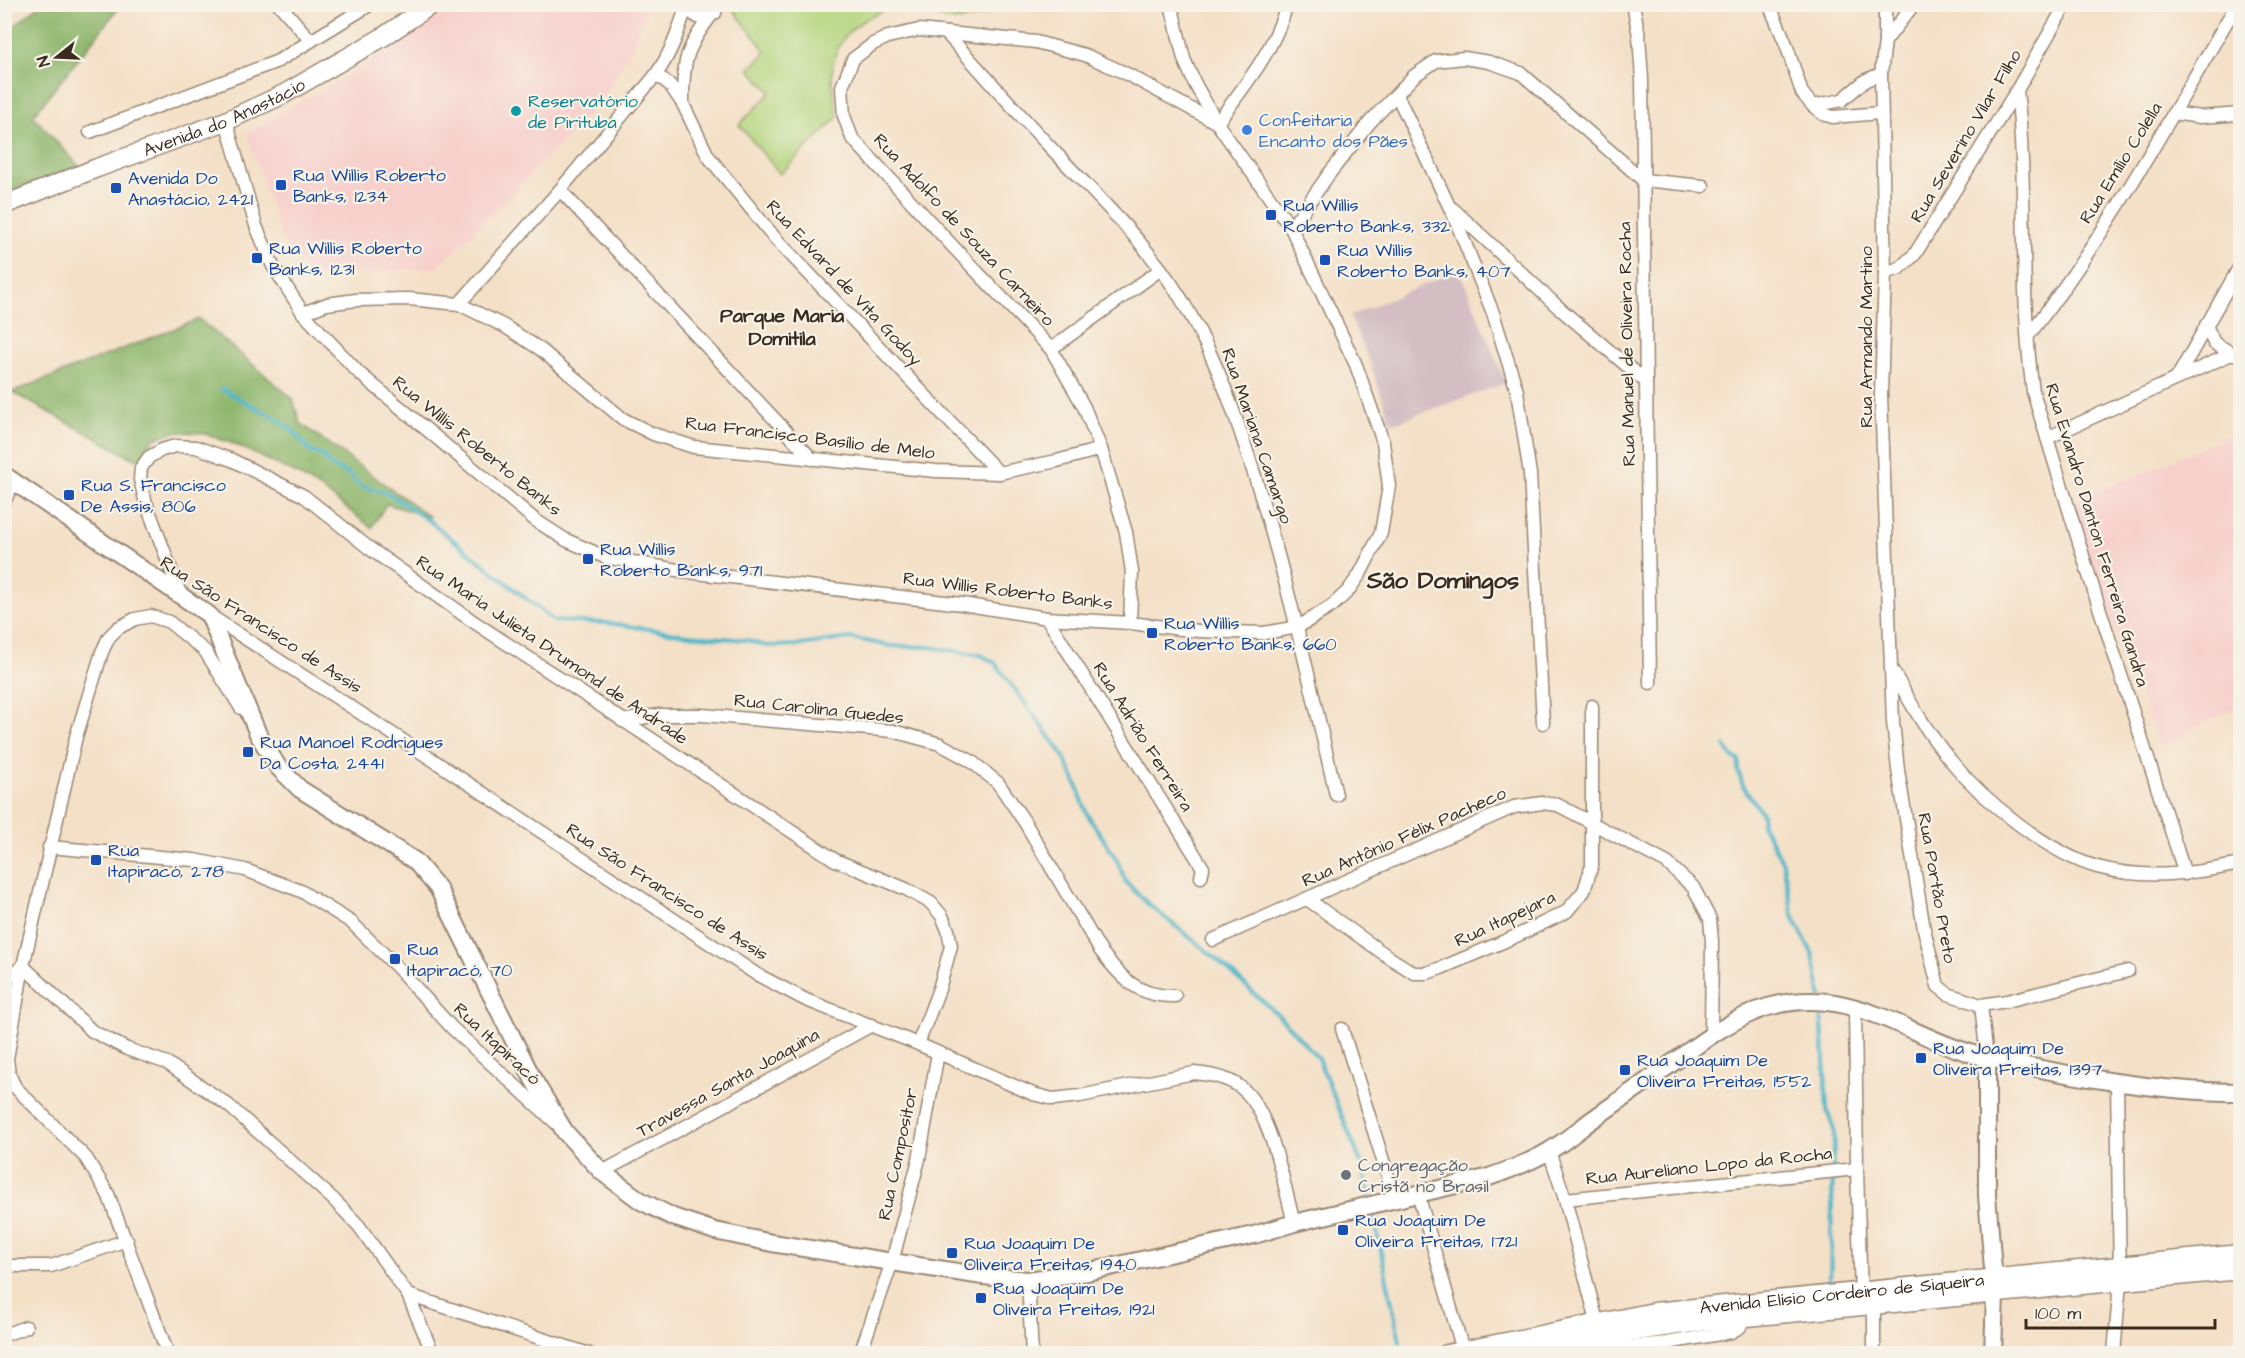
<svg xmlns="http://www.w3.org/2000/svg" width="2245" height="1358" viewBox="0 0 2245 1358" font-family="'Architects Daughter',sans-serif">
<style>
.built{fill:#f7d0cc}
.industrial{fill:#d2bec3}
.green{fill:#b3d47c;stroke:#777f4d;stroke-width:1.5}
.forest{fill:#8eb66c;stroke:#647045;stroke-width:1.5}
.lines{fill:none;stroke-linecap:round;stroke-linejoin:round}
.stream{stroke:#4bb5c9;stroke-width:4}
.minor-casing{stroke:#988572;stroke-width:15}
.tertiary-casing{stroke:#988572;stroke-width:20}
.secondary-casing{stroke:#988572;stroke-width:21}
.minor{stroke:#fff;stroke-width:12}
.tertiary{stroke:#fff;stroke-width:16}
.secondary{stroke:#fff;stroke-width:18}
.culture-dot{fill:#0f9aa8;stroke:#f7f3e8;stroke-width:2}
.shop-dot{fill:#3f7fe0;stroke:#f7f3e8;stroke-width:2}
.transit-dot{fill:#1a4fb4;stroke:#f7f3e8;stroke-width:2}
.worship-dot{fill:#6b7280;stroke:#f7f3e8;stroke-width:2}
.labels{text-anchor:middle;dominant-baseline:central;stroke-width:4.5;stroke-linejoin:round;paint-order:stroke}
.culture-label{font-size:18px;fill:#0d838f;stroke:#f7f3e8;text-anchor:start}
.street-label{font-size:18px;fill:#3b2a1e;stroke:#f7f3e8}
.shop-label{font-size:18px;fill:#366cbe;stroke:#f7f3e8;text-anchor:start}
.transit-label{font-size:18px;fill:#164399;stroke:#f7f3e8;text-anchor:start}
.worship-label{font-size:18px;fill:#5b616d;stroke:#f7f3e8;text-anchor:start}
.neighbourhood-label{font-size:20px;font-weight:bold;fill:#3b2a1e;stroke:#f7f3e8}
.district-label{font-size:24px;font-weight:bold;fill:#3b2a1e;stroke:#f7f3e8}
</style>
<rect width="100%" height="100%" fill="#f7f3e8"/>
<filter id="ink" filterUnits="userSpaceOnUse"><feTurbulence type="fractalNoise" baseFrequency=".0167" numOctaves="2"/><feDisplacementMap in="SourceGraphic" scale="12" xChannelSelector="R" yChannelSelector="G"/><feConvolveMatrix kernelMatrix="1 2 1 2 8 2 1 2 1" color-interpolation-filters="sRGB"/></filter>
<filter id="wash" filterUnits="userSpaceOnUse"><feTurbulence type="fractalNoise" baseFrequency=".008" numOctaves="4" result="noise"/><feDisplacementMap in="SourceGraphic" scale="24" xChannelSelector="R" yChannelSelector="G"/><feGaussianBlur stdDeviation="1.35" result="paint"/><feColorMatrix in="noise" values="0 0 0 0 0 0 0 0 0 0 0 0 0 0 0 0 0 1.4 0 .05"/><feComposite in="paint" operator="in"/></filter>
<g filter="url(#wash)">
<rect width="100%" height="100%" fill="#f4e0c7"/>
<g class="built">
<polygon points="455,4 649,5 631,49 608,91 557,148 437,268 308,276 282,238 247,133 385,53"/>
<polygon points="2240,431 2240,705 2160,746 2067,505"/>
</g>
<polygon class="industrial" points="1459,270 1506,383 1391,424 1373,370 1350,316"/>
<path class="green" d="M734 4H988L989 13C978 16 959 23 949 20 937 17 926 10 914 8 879 4 840 28 833 63 830 81 835 100 838 117L780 174 739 125 771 92 749 69 766 52 732 8Z"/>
<g class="forest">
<polygon points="40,5 121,5 33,116 79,166 5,193 4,34"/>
<polygon points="199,319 293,399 300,423 430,517 386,504 372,528 323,490 295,473 234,444 202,433 174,432 153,439 140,459 134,459 12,392"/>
</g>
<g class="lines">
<g class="stream">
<polyline points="222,389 280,421 294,432 311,452 322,455 331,466 350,475 360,486 386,492 431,522 554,621 608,623 689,635 746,640 766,646 800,645 850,638 891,646 929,647 981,655 995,663 1062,753 1076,783 1087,814 1117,860 1126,882 1148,904 1213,956 1281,1018 1318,1058 1362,1165 1371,1202"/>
<polyline points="1725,746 1732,757 1739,760 1738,770 1743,786 1762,813 1762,824 1783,863 1793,916 1813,955 1821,997"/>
<polyline points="1821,1007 1827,1110 1834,1130 1830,1283"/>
<polyline points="1372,1209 1400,1342"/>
</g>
</g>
</g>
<g filter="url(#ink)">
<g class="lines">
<g class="minor-casing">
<g id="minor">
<polyline points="279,4 311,41"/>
<path d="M688 4C690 13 694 16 703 19L715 13 717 4"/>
<polyline points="1633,4 1639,36 1642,79 1650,683"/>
<polyline points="1769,4 1786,44 1802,93 1813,106 1823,114 1833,117 1881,113"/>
<polyline points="1885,4 1885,41 1881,74 1885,273 1881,395 1893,722 1898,770 1924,929 1938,986 1948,994 1981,1005 2007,1001 2128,971"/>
<path d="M946 33C981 71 1015 110 1050 147 1100 200 1155 250 1190 314 1220 366 1239 426 1257 483 1289 586 1312 690 1336 795"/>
<polyline points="1885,41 1914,4"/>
<polyline points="655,76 664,80 670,85 683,104 708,156 774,237 999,473"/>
<path d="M2017 90C2028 190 2019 292 2033 392L2092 585 2185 874"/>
<polyline points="1397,95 1456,221 1493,313 1517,391 1530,474 1543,723"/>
<path d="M683 103C683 62 685 50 710 17"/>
<polyline points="1813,106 1842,100 1866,80 1881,74"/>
<polyline points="2173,113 2200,117 2240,114"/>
<polyline points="226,121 256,226 273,266 303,313 359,373 535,520 566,540 605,557 688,572 962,604 1047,618 1130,623 1199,631 1264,633 1298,627 1332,606 1348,591 1360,574 1381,533 1389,486 1383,442 1356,365 1291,228 1217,123 1195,84 1184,59 1171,4"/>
<path d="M1217 123C1245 85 1274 51 1287 4"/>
<polyline points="90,132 278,61 371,4"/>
<polyline points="560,190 812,459"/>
<polyline points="1453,209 1558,307 1646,382"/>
<polyline points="1291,228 1329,174 1370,122 1414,76 1436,61 1464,58 1489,62 1521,73 1643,180 1703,186"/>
<polyline points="1885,273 1900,268 1915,254 2017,90 2066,4"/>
<path d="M459 304 560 190 655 76C671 54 679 30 687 4"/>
<polyline points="303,313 327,304 356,300 409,299 459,304 504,326 540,349 623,419 653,434 694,447 936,471 999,473 1057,461 1101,449"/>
<polyline points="2206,325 2214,343 2233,354"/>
<path d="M2028 336C2107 235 2172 115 2237 4"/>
<polyline points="1051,349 1161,269"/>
<polyline points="2177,378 2240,266"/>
<polyline points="2047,438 2240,350"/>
<polyline points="4,502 14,481"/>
<polyline points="181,596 145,500 140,479 141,468 149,457 162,450 175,446 196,447 232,460 304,496 369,548 471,620 835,860 906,889 931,903 942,916 948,930 951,946 939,989 918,1044"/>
<path d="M209 615 436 762 756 974 806 1000 918 1044 1033 1094 1053 1099 1080 1096 1194 1073C1213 1075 1232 1078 1246 1092 1273 1120 1284 1186 1294 1223"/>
<polyline points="1047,618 1203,868 1201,877"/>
<polyline points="1130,623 1132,572 1126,532 1101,449 1084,407 1051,349 959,253 852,138 844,116 842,87 853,59 873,44 888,37 919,30 1036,42 1085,55 1125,73 1217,123"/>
<path d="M1894 673C1911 704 1928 734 1951 761 1983 800 2048 853 2097 867 2145 880 2193 874 2240 864"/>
<path d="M622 721 659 715H702L893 731 940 744 971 761 998 783 1024 821 1100 950C1121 978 1138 997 1175 996"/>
<polyline points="49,847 194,860 245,870 301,891 351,922 398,968 452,1028 555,1122"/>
<polyline points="1307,899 1390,958 1414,973 1427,973 1441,968 1512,938 1566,912 1584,891 1592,865 1592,706"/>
<polyline points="1213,940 1514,807 1542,803 1558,805 1667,863 1693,887 1710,919 1712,941 1711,1035"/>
<polyline points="4,981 23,966 92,1031 127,1049 167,1063 228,1105 333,1199 359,1226 408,1295 433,1354"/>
<polyline points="1981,1005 1987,1058"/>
<polyline points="1855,1007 1857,1169 1861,1296"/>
<polyline points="1342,1029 1395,1199"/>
<polyline points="1549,1151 1565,1199 1599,1329"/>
<polyline points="602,1172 872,1025"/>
<polyline points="1418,1194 1464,1354"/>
<polyline points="1565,1199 1857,1169"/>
<polyline points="4,1266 51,1266 127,1240"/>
<polyline points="1028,1280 1032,1354"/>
<polyline points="408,1295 589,1354"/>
<polyline points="4,1335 26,1327"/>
<polyline points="1583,1340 1598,1350 1667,1343 1731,1332 1740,1327 1743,1318"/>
<polyline points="168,1354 108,1194 86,1158 15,1087 9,1074 7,1059 23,966 76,737 102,652 109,637 118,628 135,619 151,616 169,622 205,651 241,708"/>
<polyline points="860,1354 892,1262 919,1159 938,1053"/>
<polyline points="1874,1354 1874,1298"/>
<polyline points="2114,1354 2120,1282 2117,1082"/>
</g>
</g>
<g class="tertiary-casing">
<g id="tertiary">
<path d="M4 475 209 615 258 734 278 767 300 789 415 861 438 888 533 1079 565 1132 602 1172 641 1201 673 1217 715 1231 772 1243 892 1262 983 1276 1028 1280 1087 1272 1254 1235 1294 1223 1486 1178C1507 1171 1529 1163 1549 1151 1563 1143 1576 1132 1589 1122 1619 1101 1648 1080 1678 1059 1705 1039 1735 1017 1768 1007 1855 982 1910 1041 1989 1058 2070 1076 2157 1092 2240 1092"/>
<polyline points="1987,1058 1987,1195 1995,1294 1993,1354"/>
</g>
</g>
<g class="secondary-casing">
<g id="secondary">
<path id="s1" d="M4 205 97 168 226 121 284 94 383 37 432 4"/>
<path id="s2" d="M1447 1354 1654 1312 2240 1254"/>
<polyline points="1515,1354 1601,1336 1705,1321 2240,1270"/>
</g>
</g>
<use href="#minor" class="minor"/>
<use href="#tertiary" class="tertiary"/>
<use href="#secondary" class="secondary"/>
</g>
</g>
<circle class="culture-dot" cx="516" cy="111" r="6"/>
<circle class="shop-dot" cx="1247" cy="130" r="6"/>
<g class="transit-dot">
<rect x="275" y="179" width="12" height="12" rx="3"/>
<rect x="110" y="182" width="12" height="12" rx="3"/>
<rect x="1265" y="209" width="12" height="12" rx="3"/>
<rect x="251" y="252" width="12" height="12" rx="3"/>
<rect x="1319" y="254" width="12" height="12" rx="3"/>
<rect x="63" y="489" width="12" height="12" rx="3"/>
<rect x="582" y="553" width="12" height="12" rx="3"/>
<rect x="1146" y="627" width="12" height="12" rx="3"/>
<rect x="242" y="746" width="12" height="12" rx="3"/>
<rect x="90" y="854" width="12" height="12" rx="3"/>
<rect x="389" y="953" width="12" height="12" rx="3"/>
<rect x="1915" y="1052" width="12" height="12" rx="3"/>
<rect x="1619" y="1064" width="12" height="12" rx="3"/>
<rect x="1337" y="1224" width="12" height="12" rx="3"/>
<rect x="946" y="1247" width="12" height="12" rx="3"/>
<rect x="975" y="1292" width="12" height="12" rx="3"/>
</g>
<circle class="worship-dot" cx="1346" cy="1175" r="6"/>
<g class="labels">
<g class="culture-label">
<text x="528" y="101">Reservatório<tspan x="528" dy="21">de Pirituba</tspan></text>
</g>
<g class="street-label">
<text stroke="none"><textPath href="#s1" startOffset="237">Avenida do Anastácio</textPath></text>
<text transform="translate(1966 136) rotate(-59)">Rua Severino Vilar Filho</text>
<text transform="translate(2121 163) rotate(-58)">Rua Emílio Colella</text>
<text transform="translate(964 230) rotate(47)">Rua Adolfo de Souza Carneiro</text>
<text transform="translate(844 283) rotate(47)">Rua Edvard de Vita Godoy</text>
<text transform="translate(1866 337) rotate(-90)">Rua Armando Martino</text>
<text transform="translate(1627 344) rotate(-91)">Rua Manuel de Oliveira Rocha</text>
<text transform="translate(1257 436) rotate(71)">Rua Mariana Camargo</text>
<text transform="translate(810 438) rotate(7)">Rua Francisco Basílio de Melo</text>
<text transform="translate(477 446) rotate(39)">Rua Willis Roberto Banks</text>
<text transform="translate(2097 535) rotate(73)">Rua Evandro Danton Ferreira Gandra</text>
<text transform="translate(1008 591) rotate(7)">Rua Willis Roberto Banks</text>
<text transform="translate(261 625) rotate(33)">Rua São Francisco de Assis</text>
<text transform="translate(552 650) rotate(34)">Rua Maria Julieta Drumond de Andrade</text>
<text transform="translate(819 709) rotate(6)">Rua Carolina Guedes</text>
<text transform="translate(1143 737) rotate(58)">Rua Adrião Ferreira</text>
<text transform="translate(1404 837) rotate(-24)">Rua Antônio Félix Pacheco</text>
<text transform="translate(1937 888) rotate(80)">Rua Portão Preto</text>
<text transform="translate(667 892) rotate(33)">Rua São Francisco de Assis</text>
<text transform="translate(1505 919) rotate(-25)">Rua Itapejara</text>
<text transform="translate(497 1044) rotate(43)">Rua Itapiracó</text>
<text transform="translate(728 1083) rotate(-29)">Travessa Santa Joaquina</text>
<text transform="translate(898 1154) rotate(-78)">Rua Compositor</text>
<text transform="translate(1709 1166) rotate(-6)">Rua Aureliano Lopo da Rocha</text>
<text stroke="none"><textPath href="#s2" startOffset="400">Avenida Elísio Cordeiro de Siqueira</textPath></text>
</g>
<g class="shop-label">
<text x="1259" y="120">Confeitaria<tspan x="1259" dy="21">Encanto dos Pães</tspan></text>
</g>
<g class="transit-label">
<text x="293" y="175">Rua Willis Roberto<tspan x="293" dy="21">Banks, 1234</tspan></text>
<text x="128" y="178">Avenida Do<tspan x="128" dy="21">Anastácio, 2421</tspan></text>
<text x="1283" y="205">Rua Willis<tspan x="1283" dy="21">Roberto Banks, 332</tspan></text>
<text x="269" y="248">Rua Willis Roberto<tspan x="269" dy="21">Banks, 1231</tspan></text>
<text x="1337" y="250">Rua Willis<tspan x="1337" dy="21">Roberto Banks, 407</tspan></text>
<text x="81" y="485">Rua S. Francisco<tspan x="81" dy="21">De Assis, 806</tspan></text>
<text x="600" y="549">Rua Willis<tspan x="600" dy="21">Roberto Banks, 971</tspan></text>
<text x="1164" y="623">Rua Willis<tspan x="1164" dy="21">Roberto Banks, 660</tspan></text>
<text x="260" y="742">Rua Manoel Rodrigues<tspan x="260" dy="21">Da Costa, 2441</tspan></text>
<text x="108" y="850">Rua<tspan x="108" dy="21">Itapiracó, 278</tspan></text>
<text x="407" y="949">Rua<tspan x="407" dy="21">Itapiracó, 70</tspan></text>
<text x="1933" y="1048">Rua Joaquim De<tspan x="1933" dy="21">Oliveira Freitas, 1397</tspan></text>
<text x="1637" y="1060">Rua Joaquim De<tspan x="1637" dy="21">Oliveira Freitas, 1552</tspan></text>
<text x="1355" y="1220">Rua Joaquim De<tspan x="1355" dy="21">Oliveira Freitas, 1721</tspan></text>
<text x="964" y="1243">Rua Joaquim De<tspan x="964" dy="21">Oliveira Freitas, 1940</tspan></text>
<text x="993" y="1288">Rua Joaquim De<tspan x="993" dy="21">Oliveira Freitas, 1921</tspan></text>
</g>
<g class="worship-label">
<text x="1358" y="1165">Congregação<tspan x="1358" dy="21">Cristã no Brasil</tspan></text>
</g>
<g class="neighbourhood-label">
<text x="782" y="316">Parque Maria<tspan x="782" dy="23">Domitila</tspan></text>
</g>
<g class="district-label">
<text x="1443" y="581">São Domingos</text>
</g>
</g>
<rect width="2245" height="1358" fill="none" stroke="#f7f3e8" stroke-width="24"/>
<g transform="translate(57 57) rotate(252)" stroke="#f7f3e8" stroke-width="4.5" paint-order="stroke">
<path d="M0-4.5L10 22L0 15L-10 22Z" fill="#3b2a1e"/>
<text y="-9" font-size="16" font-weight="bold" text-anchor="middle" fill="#3b2a1e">N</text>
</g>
<path d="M2026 1319v9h189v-9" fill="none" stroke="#3b2a1e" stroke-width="3"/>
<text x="2035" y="1319" font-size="18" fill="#3b2a1e" stroke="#f7f3e8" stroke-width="4.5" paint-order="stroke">100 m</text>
</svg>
